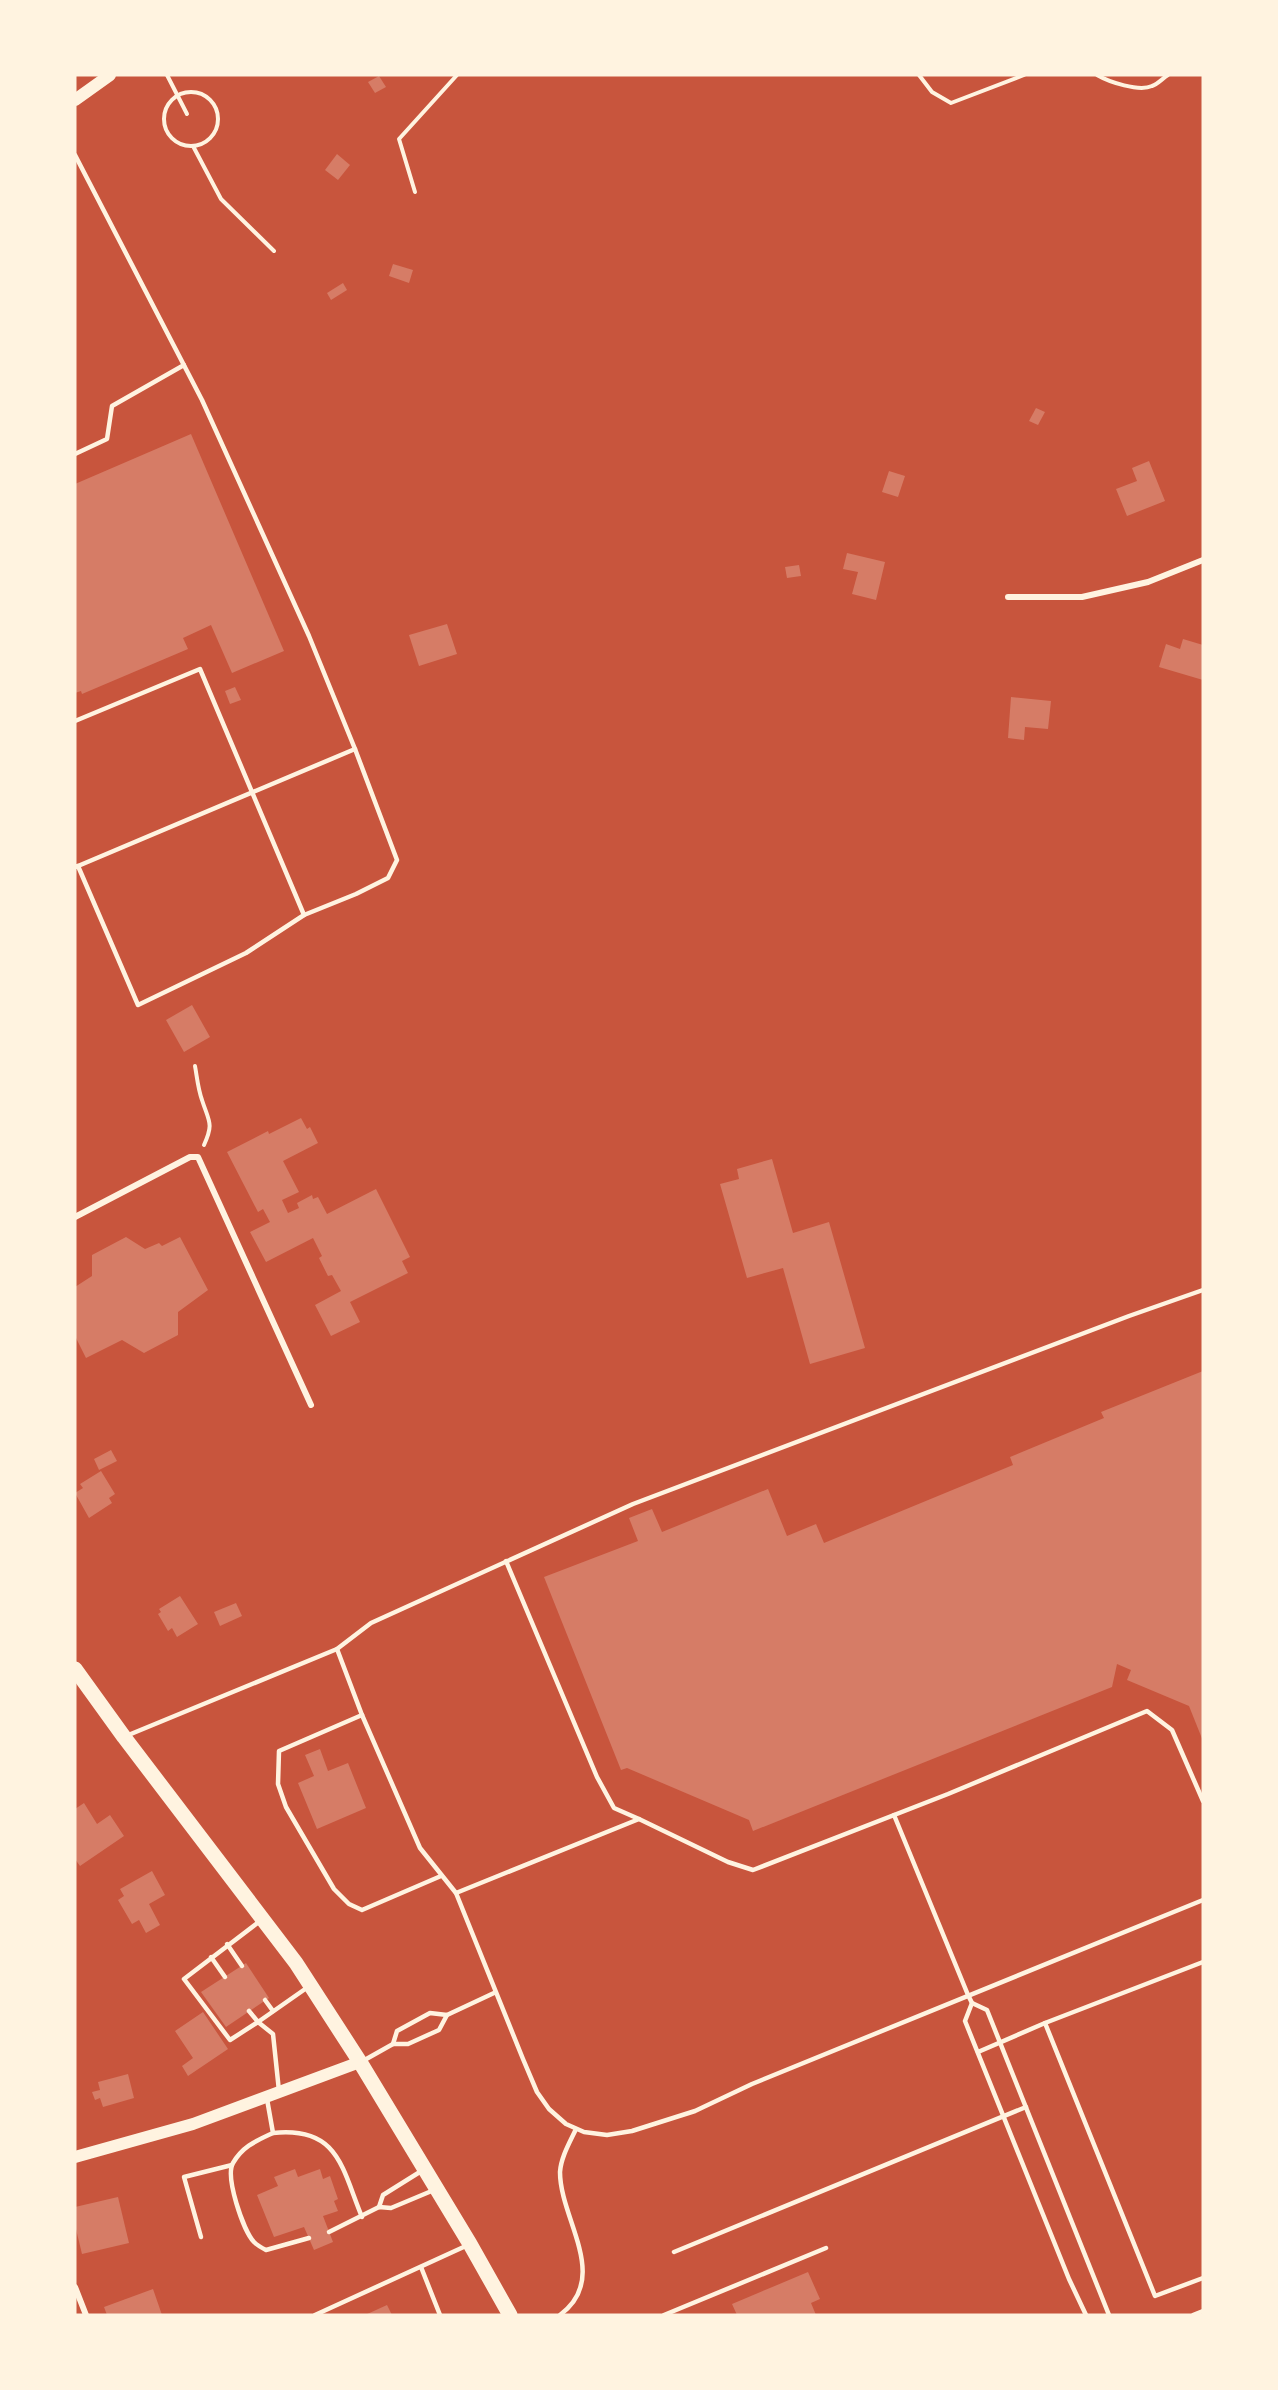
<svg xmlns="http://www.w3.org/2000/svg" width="1278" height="2390" viewBox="0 0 1278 2390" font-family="'Source Sans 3',sans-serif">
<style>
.building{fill:#d67c66}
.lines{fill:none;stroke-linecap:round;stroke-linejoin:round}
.path{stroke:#fff3e0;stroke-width:4}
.service{stroke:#fff3e0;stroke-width:4.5}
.minor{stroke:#fff3e0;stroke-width:6}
.secondary{stroke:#fff3e0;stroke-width:12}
.primary{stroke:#fff3e0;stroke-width:15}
</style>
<rect width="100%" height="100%" fill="#c8553d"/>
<g class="building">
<polygon points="379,76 386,87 375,93 368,82"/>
<polygon points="337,154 350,165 338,180 325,170"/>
<polygon points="393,264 413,270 409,283 389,276"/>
<polygon points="343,283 347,290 331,300 327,293"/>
<polygon points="1036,408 1045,412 1038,425 1029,421"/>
<polygon points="191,434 284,651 232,673 211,625 183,638 188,649 82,694 81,691 75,693 75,484"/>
<polygon points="1149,461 1165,501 1127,516 1116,489 1137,481 1132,468"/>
<polygon points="889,471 905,476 898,497 882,492"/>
<polygon points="847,553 885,562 876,600 852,594 858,572 843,569"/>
<polygon points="799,565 801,576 787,578 785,567"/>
<polygon points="447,624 457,654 419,666 409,635"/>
<polygon points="1183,639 1203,645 1203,680 1159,667 1166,644 1180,649"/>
<polygon points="235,687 241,700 230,704 225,691"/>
<polygon points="1011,697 1051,701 1048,729 1025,727 1024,740 1008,738"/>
<polygon points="192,1005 210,1037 184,1052 166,1020"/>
<polygon points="301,1118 307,1129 310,1127 318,1143 283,1161 299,1192 282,1200 288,1213 299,1208 297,1203 312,1195 313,1199 318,1197 327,1214 376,1189 410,1257 402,1261 408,1273 350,1302 360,1322 331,1336 315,1305 341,1291 332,1275 328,1276 319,1258 322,1256 313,1238 266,1262 250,1232 270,1222 263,1209 258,1212 227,1152 268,1131 269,1134"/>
<polygon points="772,1159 793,1233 829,1222 865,1348 810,1364 783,1268 747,1278 720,1184 739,1179 737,1169"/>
<polygon points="126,1237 145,1249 159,1243 162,1246 180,1237 208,1290 178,1312 178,1335 144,1353 122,1340 86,1358 75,1336 75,1287 92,1276 92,1255"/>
<polygon points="1203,1371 1203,1741 1189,1706 1127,1680 1131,1670 1117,1664 1112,1687 753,1831 749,1820 627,1768 621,1770 544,1577 638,1541 629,1518 652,1509 662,1532 768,1489 787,1536 816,1524 824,1543 1013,1465 1010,1457 1104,1418 1101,1412"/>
<polygon points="111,1450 117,1461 99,1470 94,1459"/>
<polygon points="101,1471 115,1494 109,1498 112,1503 89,1518 75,1493 83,1488 80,1484"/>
<polygon points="180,1596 198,1624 177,1637 172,1628 168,1631 158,1614 161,1612 159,1609"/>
<polygon points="236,1603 242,1616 220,1626 214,1612"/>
<polygon points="320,1749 328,1771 348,1763 366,1808 317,1829 298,1783 314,1776 305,1755"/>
<polygon points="84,1803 97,1824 110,1815 124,1836 80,1866 75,1859 75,1809"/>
<polygon points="152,1871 165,1895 149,1904 160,1925 146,1933 139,1920 132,1924 118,1900 124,1896 120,1889"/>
<polygon points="246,1963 269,1998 226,2027 201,1992"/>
<polygon points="203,2012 228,2049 188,2076 182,2066 193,2058 175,2031"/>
<polygon points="128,2074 134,2098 103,2107 100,2098 95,2100 92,2092 100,2090 98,2082"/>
<polygon points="295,2169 298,2177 320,2169 323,2179 330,2176 338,2199 334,2201 338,2211 323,2216 333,2242 314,2250 304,2227 274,2237 257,2195 278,2186 274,2177"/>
<polygon points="118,2197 129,2243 82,2254 75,2225 75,2207"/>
<polygon points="808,2272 820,2299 811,2303 816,2315 737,2315 732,2304"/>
<polygon points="153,2289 162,2315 107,2315 104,2307"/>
<polygon points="387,2305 392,2315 365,2315"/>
</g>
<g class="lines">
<g class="path">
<polyline points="167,75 187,114"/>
<polyline points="919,75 932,92 951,103 1024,75"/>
<path d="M1097 75C1109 82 1139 92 1152 86 1158 84 1163 78 1168 75"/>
<circle cx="191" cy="119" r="27"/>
<polyline points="193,146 221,199 274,251"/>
<polyline points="415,192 399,139 457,75"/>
<path d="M195 1066C197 1077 198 1089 202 1100 209 1122 214 1123 204 1145"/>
</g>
<g class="service">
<polyline points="75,155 202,400 309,636 355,749 78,866"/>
<polyline points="75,454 107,439 112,406 184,365"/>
<polyline points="75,721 200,669 304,915 246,953 138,1005 78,866 75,867"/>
<polyline points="304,915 356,894 388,878 397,860 355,749"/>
<polyline points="506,1561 597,1777 614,1808 639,1819"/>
<polyline points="337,1649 362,1715 420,1848 456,1893 523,2059 537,2092 549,2109 566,2124 584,2132 607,2135 632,2131 695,2111 752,2084 1203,1900"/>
<polyline points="362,1715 279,1751 278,1784 286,1807 334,1889 349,1904 362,1910 441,1876"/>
<polyline points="126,1736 337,1649 371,1623 633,1504 1129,1316 1203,1290"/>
<polyline points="894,1815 968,1995 972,2003 987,2010 1109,2315"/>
<polyline points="456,1893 639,1819 728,1862 753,1870 948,1794 1147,1711 1172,1730 1203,1801"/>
<polyline points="260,1921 184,1979 230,2040 258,2022 273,2034 279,2091"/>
<polyline points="227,1944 242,1966"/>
<polyline points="211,1957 225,1977"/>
<polyline points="265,2000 273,2011"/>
<polyline points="972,2003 965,2021 1069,2279 1086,2315"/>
<polyline points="249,2011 258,2022 308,1987"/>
<polyline points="1045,2023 1155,2296 1203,2278"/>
<polyline points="393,2044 397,2031 430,2013 447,2015 494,1993"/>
<polyline points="978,2052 1045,2023 1203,1962"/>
<polyline points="361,2062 393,2044 408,2044 439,2030 447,2015"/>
<path d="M267 2099 273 2133C256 2141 243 2146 233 2163 225 2177 243 2230 254 2242 257 2245 262 2248 266 2250L309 2238"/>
<path d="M273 2133C339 2126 342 2169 362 2217"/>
<polyline points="379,2207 383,2195 423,2170"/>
<polyline points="329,2232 379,2207 391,2208 434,2190"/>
<polyline points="201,2237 184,2177 232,2165"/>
<polyline points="674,2252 1026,2107"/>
<polyline points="421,2267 440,2315"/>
<polyline points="315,2315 468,2245"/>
<path d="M560 2315C611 2277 560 2220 560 2172 561 2157 570 2142 576 2129"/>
<polyline points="664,2315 826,2248"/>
<polyline points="1193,2315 1203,2311"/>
</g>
<g class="minor">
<polyline points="1008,597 1082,597 1148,582 1203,560"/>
<polyline points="75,1217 190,1157 198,1157 311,1405"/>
<polyline points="75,2287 86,2315"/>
</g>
<g class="secondary">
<polyline points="75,100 110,75"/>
<polyline points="75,2157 193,2124 360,2062"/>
</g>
<polyline class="primary" points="75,1669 124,1737 296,1963 360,2062 470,2244 510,2315"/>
</g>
<rect width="1278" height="2390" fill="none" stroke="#fff3e0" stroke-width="153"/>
</svg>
